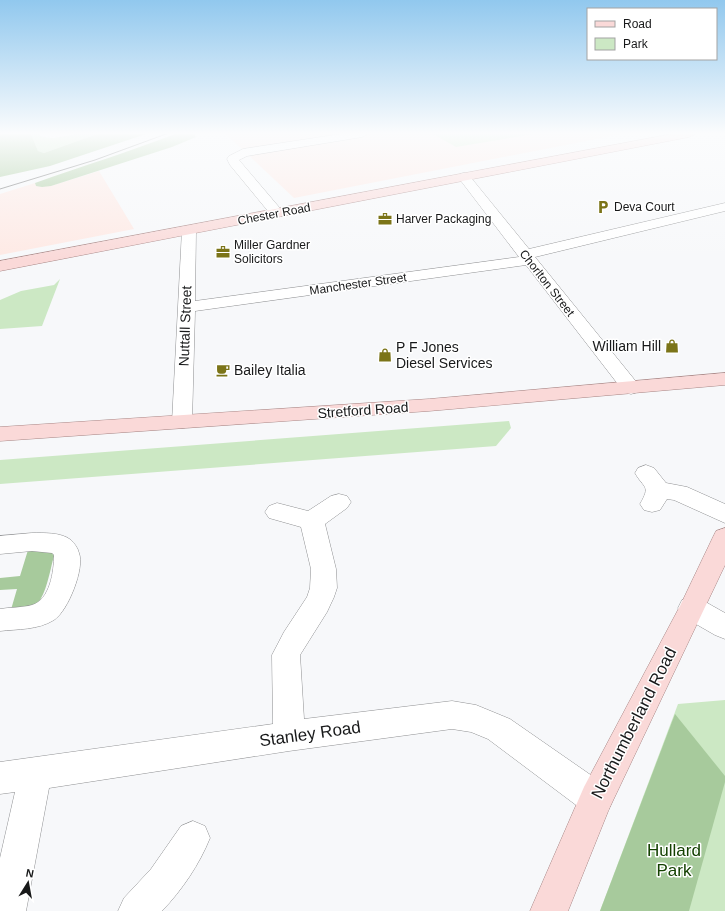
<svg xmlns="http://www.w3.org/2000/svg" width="725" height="911" viewBox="0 0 725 911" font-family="Helvetica,sans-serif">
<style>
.industrial{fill:#fee9e4}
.green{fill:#cce8c4}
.forest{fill:#a7ca9c}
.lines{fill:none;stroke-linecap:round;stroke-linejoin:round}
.minor-casing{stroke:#8f9092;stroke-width:1}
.major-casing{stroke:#a88685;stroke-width:1}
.minor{fill:#fff;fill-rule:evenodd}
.major{fill:#fad9d8;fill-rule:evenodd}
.tram{stroke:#6b6c6d;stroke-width:1}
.labels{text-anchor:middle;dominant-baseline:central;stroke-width:3;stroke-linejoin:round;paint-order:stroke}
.far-poi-label{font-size:12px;fill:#18191a;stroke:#fff;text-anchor:start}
.far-street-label{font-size:12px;fill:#18191a;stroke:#fff}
.street-label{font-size:14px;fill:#18191a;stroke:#fff}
.poi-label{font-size:14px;fill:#18191a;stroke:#fff;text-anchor:start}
.near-street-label{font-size:17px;fill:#18191a;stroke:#fff}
.near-park-label{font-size:17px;fill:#134000;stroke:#fff}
</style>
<rect width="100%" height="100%" fill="#f7f8fa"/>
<g class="industrial">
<polygon points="226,134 622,134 294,198"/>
<polygon points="99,171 134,229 0,255 0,194 35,183 36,186 51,186"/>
</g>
<g class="green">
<polygon points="31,134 37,134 44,137 53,138 78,134 97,134 44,153 38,151"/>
<polygon points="433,134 533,134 456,147"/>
<polygon points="60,279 42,326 0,329 0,300 21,291 54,285"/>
<polygon points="509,421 511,428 496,446 0,484 0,460"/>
<polygon points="725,700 725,911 600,911 678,704"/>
</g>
<g class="forest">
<polygon points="0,134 31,134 38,151 44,153 97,134 146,134 50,166 0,177"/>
<path d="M175 134H194L196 137 172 147 51 186 42 187 36 186 35 183C82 166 129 152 175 134Z"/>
<path d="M28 550H50L54 556C50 569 46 601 32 608 26 611 17 611 10 613L17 589 0 590V578L20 576Z"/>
<polygon points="675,714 725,776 725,782 689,911 600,911"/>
</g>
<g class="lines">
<g class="minor-casing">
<g id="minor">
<polygon points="341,134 368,134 362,137 247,156 239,160 284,213 282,216 277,217 272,216 230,165 227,159 229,156 243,149"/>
<polygon points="464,173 468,174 529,249 725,203 725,211 535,257 638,384 641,388 638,392 631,394 624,392 526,265 195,311 192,422 189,427 182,428 175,427 172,422 182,230 184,227 189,226 194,227 196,230 195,301 519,257 458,177 460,174"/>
<path d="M646 465 654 468 666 483 687 487 725 504V523L674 500 667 499 660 510 652 512 644 510 640 504C651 485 644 489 635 473L638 468Z"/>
<polygon points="339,494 347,496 351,502 347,508 325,524 336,569 337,588 334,597 327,612 300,655 304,719 452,701 476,705 510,719 608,787 613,799 608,811 596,816 584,811 488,739 471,732 452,729 289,751 49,788 26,911 0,911 0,858 15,792 0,794 0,762 273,724 272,655 284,632 307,597 310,588 311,569 301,527 269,518 265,512 269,506 277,503 308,511 331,496"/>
<path d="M32 533C43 533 61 532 71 540 74 543 78 548 79 553 85 568 68 611 54 620 38 630 18 629 0 631V609C10 607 22 608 32 605 50 600 54 571 54 555L52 553 32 551 0 554V536Z"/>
<polygon points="692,597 702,600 725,613 725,639 715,635 682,616 678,608 682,600"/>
<path d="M193 821 205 826 210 838C199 865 182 890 162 911H118L124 898 151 869 181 826Z"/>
</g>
</g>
<g class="major-casing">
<g id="major">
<polygon points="672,134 695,134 689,137 0,271 0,261"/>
<polygon points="725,373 725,385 429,411 0,441 0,427 429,399"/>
<polygon points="725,528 725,565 609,809 568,911 530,911 584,787 680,606 713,537 716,531"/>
</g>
</g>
<use href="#minor" class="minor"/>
<use href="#major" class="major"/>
<polyline class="tram" points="0,189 95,160 166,134"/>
</g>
<linearGradient id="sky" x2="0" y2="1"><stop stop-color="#91c8ee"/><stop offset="0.51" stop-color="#fbfcfd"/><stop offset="1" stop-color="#fbfcfd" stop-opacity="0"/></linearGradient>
<rect width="725" height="261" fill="url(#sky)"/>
<defs>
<g id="parking-bare" transform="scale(1.08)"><path d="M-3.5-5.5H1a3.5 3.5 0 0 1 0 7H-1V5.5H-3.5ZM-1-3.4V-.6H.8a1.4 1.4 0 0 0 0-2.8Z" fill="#7b7418" stroke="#fff" stroke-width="2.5" paint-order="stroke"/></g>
<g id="office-bare" transform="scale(1.08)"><path d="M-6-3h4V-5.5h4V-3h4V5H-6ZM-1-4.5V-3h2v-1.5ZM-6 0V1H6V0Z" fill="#7b7418" stroke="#fff" stroke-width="2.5" paint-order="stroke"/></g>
<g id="shop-bare" transform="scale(1.08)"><path d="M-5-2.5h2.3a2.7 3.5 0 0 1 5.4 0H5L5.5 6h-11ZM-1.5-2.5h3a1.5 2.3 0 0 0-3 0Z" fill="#7b7418" stroke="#fff" stroke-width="2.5" paint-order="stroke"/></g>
<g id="cafe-bare" transform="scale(1.08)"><path d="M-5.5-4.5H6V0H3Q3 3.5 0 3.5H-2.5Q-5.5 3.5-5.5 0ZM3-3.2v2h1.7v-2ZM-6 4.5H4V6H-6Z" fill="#7b7418" stroke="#fff" stroke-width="2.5" paint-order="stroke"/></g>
</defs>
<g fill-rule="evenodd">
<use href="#parking-bare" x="603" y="207"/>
<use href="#office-bare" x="385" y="219"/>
<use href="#office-bare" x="223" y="252"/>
<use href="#shop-bare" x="672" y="346"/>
<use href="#shop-bare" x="385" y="355"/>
<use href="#cafe-bare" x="223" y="370"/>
</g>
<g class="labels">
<g class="far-poi-label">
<text x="614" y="207">Deva Court</text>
<text x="396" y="219">Harver Packaging</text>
<text x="234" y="245">Miller Gardner<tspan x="234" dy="14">Solicitors</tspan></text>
</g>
<g class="far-street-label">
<text transform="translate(274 214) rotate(-11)">Chester Road</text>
<text transform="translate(547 283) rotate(52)">Chorlton Street</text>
<text transform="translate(358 284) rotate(-8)">Manchester Street</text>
</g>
<g class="street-label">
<text transform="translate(185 326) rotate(-88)">Nuttall Street</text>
<text transform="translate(363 410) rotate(-4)">Stretford Road</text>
</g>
<g class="poi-label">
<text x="661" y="346" text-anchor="end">William Hill</text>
<text x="396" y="347">P F Jones<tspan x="396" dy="16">Diesel Services</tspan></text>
<text x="234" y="370">Bailey Italia</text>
</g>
<g class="near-street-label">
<text transform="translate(634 723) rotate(-63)">Northumberland Road</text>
<text transform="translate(310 734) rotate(-8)">Stanley Road</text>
</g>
<g class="near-park-label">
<text x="674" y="850">Hullard<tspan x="674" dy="20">Park</tspan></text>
</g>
</g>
<rect x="587" y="8" width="130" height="52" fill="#ffffff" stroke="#a3a3a3"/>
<rect x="595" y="21" width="20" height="6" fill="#fad9d8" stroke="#a3a3a3"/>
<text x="623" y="28" font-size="12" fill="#18191a">Road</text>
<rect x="595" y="38" width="20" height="12" fill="#cce8c4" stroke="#a3a3a3"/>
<text x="623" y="48" font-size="12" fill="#18191a">Park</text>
<g transform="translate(28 883) rotate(11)" stroke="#ffffff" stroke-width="3" paint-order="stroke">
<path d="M0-3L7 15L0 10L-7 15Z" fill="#18191a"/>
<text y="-6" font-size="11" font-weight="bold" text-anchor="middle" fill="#18191a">N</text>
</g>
</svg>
